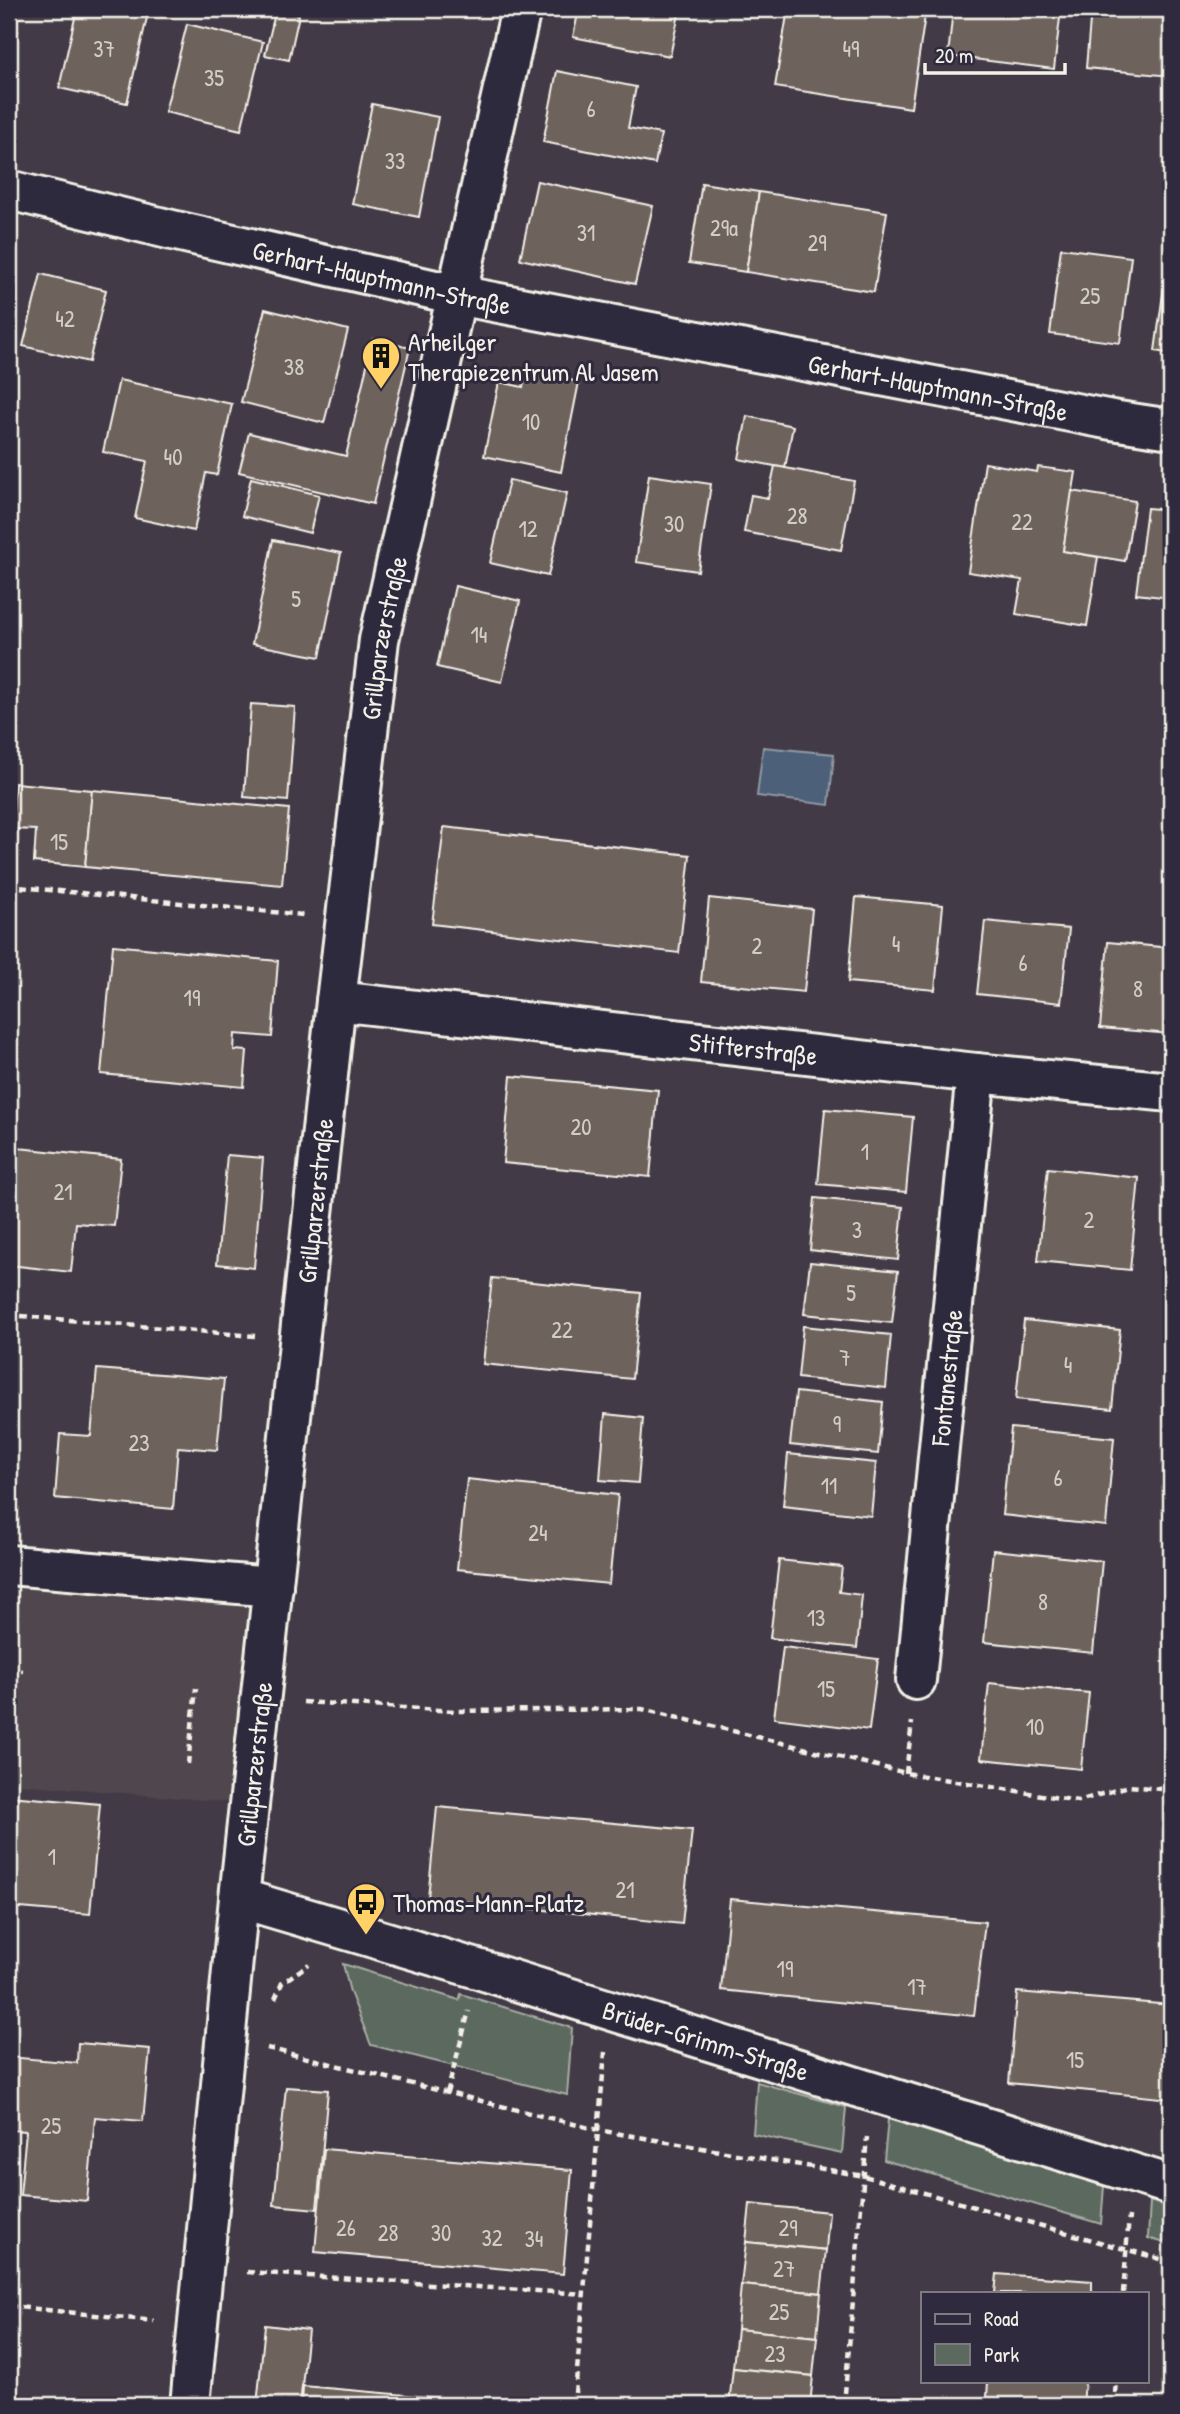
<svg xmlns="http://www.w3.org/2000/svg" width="1180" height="2414" viewBox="0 0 1180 2414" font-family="'Patrick Hand',sans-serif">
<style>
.built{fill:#4f474e}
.green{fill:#5c695f;stroke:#a8ada4;stroke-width:2}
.water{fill:#4e6079;stroke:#909aa5;stroke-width:2}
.building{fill:#6e625d;stroke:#f4f1e8;stroke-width:2}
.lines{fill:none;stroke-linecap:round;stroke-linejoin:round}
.street-casing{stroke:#f4f1e8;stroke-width:44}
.path{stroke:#f4f1e8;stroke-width:4.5;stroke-dasharray:7 5;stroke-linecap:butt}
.street{stroke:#2f2a3d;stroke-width:38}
.labels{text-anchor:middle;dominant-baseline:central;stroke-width:6;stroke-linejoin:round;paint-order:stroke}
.number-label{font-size:23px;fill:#d2cdc5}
.street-label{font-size:26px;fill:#f4f1e8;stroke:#2f2a3d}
.poi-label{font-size:26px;fill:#f4f1e8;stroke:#2f2a3d;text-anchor:start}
</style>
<rect width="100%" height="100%" fill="#423b47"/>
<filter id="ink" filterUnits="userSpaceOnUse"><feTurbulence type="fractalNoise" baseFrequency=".0143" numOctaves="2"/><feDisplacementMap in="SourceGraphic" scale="14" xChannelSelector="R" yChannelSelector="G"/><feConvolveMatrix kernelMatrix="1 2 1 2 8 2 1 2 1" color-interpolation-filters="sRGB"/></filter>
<g filter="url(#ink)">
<polygon class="built" points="9,1565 273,1587 249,1804 9,1783"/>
<g class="green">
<polygon points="343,1964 459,2000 461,1994 572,2028 567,2095 371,2045 350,1992"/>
<polygon points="757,2082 846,2107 842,2153 753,2134"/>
<polygon points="888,2119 1104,2186 1101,2224 884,2160"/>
<polygon points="1150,2201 1171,2208 1171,2245 1148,2238"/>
</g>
<polygon class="water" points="763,747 834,754 829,805 757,796"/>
<g class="building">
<polygon points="77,9 149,9 127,103 59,88"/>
<polygon points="276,9 299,15 289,60 265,55"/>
<polygon points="418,9 450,9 449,14"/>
<polygon points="579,9 680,9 670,56 573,37"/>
<polygon points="788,9 926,9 911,108 775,87"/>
<polygon points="953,9 1061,9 1054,69 948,56"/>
<polygon points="1091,9 1171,9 1171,76 1086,68"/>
<polygon points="187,24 263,42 241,130 165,112"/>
<polygon points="9,29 18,31 9,69"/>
<polygon points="557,71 636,87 628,128 661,134 655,164 543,142"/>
<polygon points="372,104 438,117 419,217 352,204"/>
<polygon points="537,181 653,206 635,284 520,259"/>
<polygon points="702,183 759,192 746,272 689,263"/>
<polygon points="759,192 887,212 874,292 746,272"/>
<polygon points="1061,248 1131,257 1120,343 1050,334"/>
<polygon points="1166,272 1171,272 1171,354 1155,351"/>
<polygon points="41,274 106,290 89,362 23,346"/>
<polygon points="265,309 348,330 324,423 241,402"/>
<polygon points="373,339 410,348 373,504 239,472 249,433 346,456"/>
<polygon points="527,371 579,382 561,472 484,456 499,382 523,387"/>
<polygon points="119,380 232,404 217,475 206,473 194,531 135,518 147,461 103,452"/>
<polygon points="747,416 793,426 785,468 739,459"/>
<polygon points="985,463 1037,472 1038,467 1076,472 1063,551 1098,557 1087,626 1016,614 1022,580 968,572"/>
<polygon points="775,466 854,481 841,550 744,532 751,495 768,498"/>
<polygon points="649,475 711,484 698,571 636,562"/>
<polygon points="251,478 319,495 310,533 242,516"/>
<polygon points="509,480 567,493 548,576 490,563"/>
<polygon points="1072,491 1135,501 1125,561 1063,551"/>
<polygon points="1147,508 1171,510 1171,598 1136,594"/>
<polygon points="273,540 341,553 320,657 252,644"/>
<polygon points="455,586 520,601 502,682 437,667"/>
<polygon points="251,704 295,707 288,801 244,797"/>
<polygon points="15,783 92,790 85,867 34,862 36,830 12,829"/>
<polygon points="92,790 289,809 282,885 85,867"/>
<polygon points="444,827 690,855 679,953 432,924"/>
<polygon points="856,897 943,905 935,990 848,982"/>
<polygon points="709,898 812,909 804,992 701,982"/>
<polygon points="985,921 1069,929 1061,1003 977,994"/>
<polygon points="1108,942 1171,948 1171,1034 1100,1028"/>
<polygon points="113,945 278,961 272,1037 235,1034 234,1050 247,1051 244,1087 101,1074"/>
<polygon points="511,1076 658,1090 650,1177 503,1163"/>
<polygon points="825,1109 913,1117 906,1192 818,1184"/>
<polygon points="9,1147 121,1159 114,1226 76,1223 71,1272 9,1265"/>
<polygon points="227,1155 263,1158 254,1268 217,1264"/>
<polygon points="1048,1168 1139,1178 1130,1270 1038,1261"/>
<polygon points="815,1198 903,1207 898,1260 810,1250"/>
<polygon points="810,1262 898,1271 892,1323 804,1314"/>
<polygon points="492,1278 641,1293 632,1379 483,1364"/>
<polygon points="1024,1320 1120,1330 1112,1409 1016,1399"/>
<polygon points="803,1326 891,1335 886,1388 798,1378"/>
<polygon points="97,1369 224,1379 217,1450 178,1447 173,1509 55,1498 60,1434 91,1436"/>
<polygon points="796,1392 883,1402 878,1454 790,1445"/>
<polygon points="605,1414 643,1418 638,1483 600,1480"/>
<polygon points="1011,1428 1114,1438 1106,1526 1002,1515"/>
<polygon points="788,1454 876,1463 871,1516 783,1506"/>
<polygon points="467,1479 618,1495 609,1584 457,1569"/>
<polygon points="993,1550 1102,1561 1093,1653 984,1642"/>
<polygon points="779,1560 842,1567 839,1592 862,1595 857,1648 770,1638"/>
<polygon points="783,1647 878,1659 869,1730 774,1718"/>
<polygon points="989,1683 1089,1693 1081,1769 981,1759"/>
<polygon points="9,1796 100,1804 90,1914 9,1907"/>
<polygon points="437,1807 692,1830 682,1924 428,1898"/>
<polygon points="730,1899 985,1922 974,2016 721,1990"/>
<polygon points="1017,1992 1171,2005 1171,2099 1009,2083"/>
<polygon points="78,2043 150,2049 143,2121 95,2117 87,2201 20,2195 26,2131 9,2130 9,2057 77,2063"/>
<polygon points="286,2087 328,2090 317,2209 274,2205"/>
<polygon points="324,2149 572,2170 563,2274 315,2252"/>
<polygon points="750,2204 829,2212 826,2250 746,2242"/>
<polygon points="746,2242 826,2250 821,2293 741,2285"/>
<polygon points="997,2274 1092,2281 1092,2293 995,2293"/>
<polygon points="741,2285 821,2293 817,2337 737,2329"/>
<polygon points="265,2325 308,2330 300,2405 257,2405"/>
<polygon points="737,2329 817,2337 813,2376 733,2368"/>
<polygon points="733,2368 813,2376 810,2405 729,2405"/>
<polygon points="988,2381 1085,2381 1083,2405 987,2398"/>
<polygon points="303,2386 522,2405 302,2405"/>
<polygon points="987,2398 1078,2405 987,2405"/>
</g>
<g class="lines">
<g class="street-casing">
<g id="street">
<path id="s1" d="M9 190 172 230 457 295 1112 420 1171 429"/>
<path id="s2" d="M336 1001 976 1073 1171 1092"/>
<polyline points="9,1565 273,1587"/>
<path id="s3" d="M916 1680 976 1073"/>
<path id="s4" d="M239 1898 481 1970 1171 2185"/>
<path id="s5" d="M190 2405 239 1898 336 1001 379 640 521 9"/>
</g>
</g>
<g class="path">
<polyline points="9,886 303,915"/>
<polyline points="9,1315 255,1336"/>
<polyline points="9,1670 23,1671"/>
<polyline points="303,1702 455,1711 642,1709 906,1773 1078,1801 1129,1786 1171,1790"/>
<polyline points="188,1764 196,1688"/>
<polyline points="906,1773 912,1722"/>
<polyline points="275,1999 282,1983 309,1964"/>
<polyline points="267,2048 598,2130 864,2176 1171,2262"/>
<polyline points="447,2093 469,2011"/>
<polyline points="247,2272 584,2294"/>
<polyline points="1123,2293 1129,2216"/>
<polyline points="9,2306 154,2321"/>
<polyline points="574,2405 605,2052"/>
<polyline points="844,2405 867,2137"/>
<polyline points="1114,2405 1116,2381"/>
</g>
<use href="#street" class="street"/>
</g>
</g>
<defs>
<g id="building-pin" transform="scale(2.0125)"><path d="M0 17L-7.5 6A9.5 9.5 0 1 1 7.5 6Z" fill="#ffd166" stroke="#2f2a3d"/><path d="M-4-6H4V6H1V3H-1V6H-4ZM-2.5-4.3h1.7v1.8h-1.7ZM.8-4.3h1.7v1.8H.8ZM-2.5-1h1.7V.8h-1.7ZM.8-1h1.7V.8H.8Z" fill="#111"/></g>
<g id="bus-pin" transform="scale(2.0125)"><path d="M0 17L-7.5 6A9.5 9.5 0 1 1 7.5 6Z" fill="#ffd166" stroke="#2f2a3d"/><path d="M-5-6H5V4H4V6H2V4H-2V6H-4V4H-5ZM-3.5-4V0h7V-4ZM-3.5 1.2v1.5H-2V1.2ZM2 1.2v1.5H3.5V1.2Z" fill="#111"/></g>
</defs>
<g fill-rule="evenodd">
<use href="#building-pin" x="381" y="356"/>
<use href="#bus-pin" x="366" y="1902"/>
</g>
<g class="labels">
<g class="number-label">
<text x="104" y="48">37</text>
<text x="851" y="48">49</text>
<text x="214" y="77">35</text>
<text x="591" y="108">6</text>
<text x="395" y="160">33</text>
<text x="724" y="227">29a</text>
<text x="586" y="232">31</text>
<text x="817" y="242">29</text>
<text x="1090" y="295">25</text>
<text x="65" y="318">42</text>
<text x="294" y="366">38</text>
<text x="531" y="421">10</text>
<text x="173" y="456">40</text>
<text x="797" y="515">28</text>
<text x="1022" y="521">22</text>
<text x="674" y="523">30</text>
<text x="528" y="528">12</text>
<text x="296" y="598">5</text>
<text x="479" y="634">14</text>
<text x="59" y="841">15</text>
<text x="896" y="943">4</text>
<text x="757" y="945">2</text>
<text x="1023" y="962">6</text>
<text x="1138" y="988">8</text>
<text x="192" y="997">19</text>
<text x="581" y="1126">20</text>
<text x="865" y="1151">1</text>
<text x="63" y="1191">21</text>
<text x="1089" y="1219">2</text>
<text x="857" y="1229">3</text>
<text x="851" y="1292">5</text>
<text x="562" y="1329">22</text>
<text x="845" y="1357">7</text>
<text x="1068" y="1364">4</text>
<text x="837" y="1423">9</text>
<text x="139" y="1442">23</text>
<text x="1058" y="1477">6</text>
<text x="829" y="1485">11</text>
<text x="538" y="1532">24</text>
<text x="1043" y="1601">8</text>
<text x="816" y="1617">13</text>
<text x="826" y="1688">15</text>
<text x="1035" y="1726">10</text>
<text x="52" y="1856">1</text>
<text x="625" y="1889">21</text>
<text x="785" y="1968">19</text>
<text x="917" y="1986">17</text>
<text x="1075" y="2059">15</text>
<text x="51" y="2125">25</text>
<text x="346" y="2227">26</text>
<text x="788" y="2227">29</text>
<text x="388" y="2232">28</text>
<text x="441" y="2232">30</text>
<text x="492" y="2237">32</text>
<text x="534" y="2238">34</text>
<text x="784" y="2268">27</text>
<text x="779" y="2311">25</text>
<text x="775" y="2353">23</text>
</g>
<g class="street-label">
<text stroke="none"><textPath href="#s1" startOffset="383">Gerhart-Hauptmann-Straße</textPath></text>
<text stroke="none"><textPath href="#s1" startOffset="950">Gerhart-Hauptmann-Straße</textPath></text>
<text stroke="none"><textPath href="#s5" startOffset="1778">Grillparzerstraße</textPath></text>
<text stroke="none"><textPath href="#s2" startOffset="420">Stifterstraße</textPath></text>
<text stroke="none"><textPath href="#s5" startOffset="1211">Grillparzerstraße</textPath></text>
<text stroke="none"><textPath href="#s3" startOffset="304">Fontanestraße</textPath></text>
<text stroke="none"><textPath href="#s5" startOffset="644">Grillparzerstraße</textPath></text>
<text stroke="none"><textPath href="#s4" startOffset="488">Brüder-Grimm-Straße</textPath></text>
</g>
<g class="poi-label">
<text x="408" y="341">Arheilger<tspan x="408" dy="30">Therapiezentrum Al Jasem</tspan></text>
<text x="393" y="1902">Thomas-Mann-Platz</text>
</g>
</g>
<rect width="1180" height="2414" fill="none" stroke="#2f2a3d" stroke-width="35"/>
<rect x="18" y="18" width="1145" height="2379" fill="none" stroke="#f4f1e8" stroke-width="2.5" filter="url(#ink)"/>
<rect x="921" y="2292" width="228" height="91" fill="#2f2a3d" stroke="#7e7a81" stroke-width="2"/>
<rect x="935" y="2314" width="35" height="10" fill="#2f2a3d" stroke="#7e7a81" stroke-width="2"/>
<text x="984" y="2326" font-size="21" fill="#f4f1e8">Road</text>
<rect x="935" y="2344" width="35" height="21" fill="#5c695f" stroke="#7e7a81" stroke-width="2"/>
<text x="984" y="2362" font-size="21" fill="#f4f1e8">Park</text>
<path d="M925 63v10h140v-10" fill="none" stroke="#f4f1e8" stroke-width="3.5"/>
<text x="935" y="63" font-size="21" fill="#f4f1e8" stroke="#2f2a3d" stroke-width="5" paint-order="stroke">20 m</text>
</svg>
